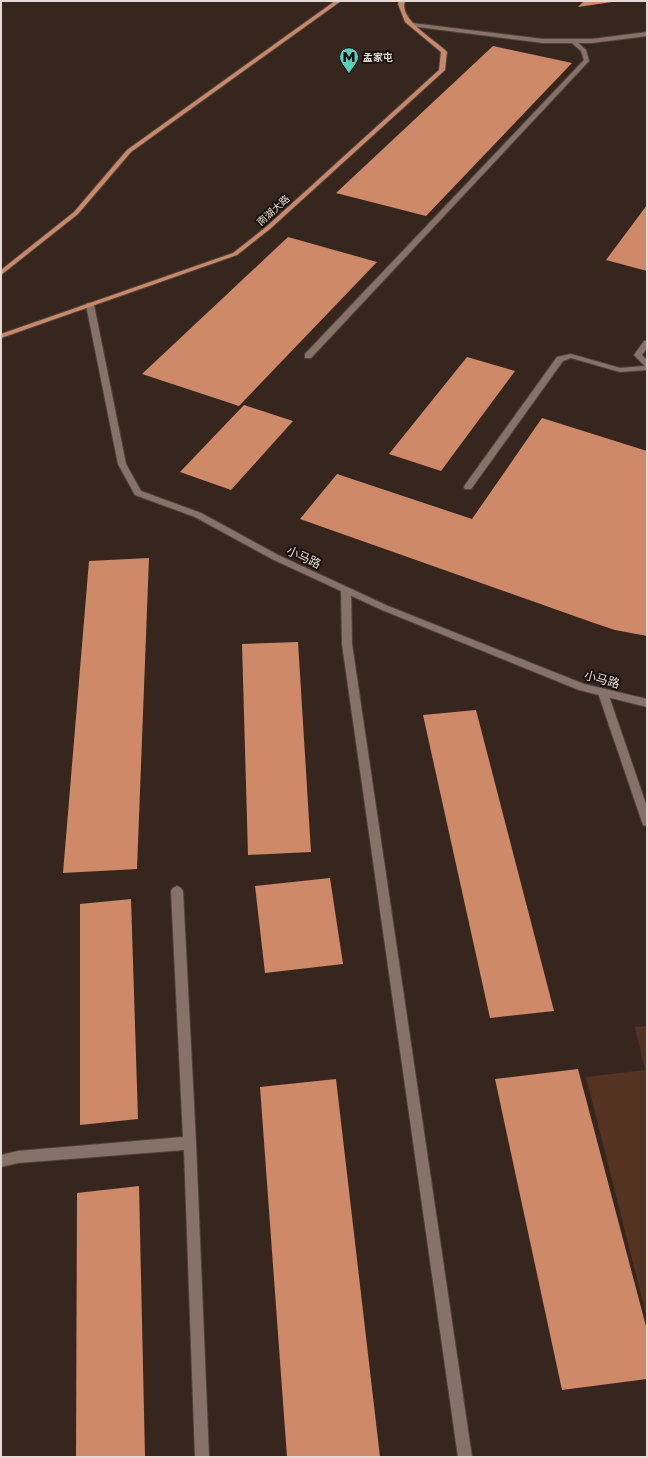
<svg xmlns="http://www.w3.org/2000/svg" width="648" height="1458" viewBox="0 0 648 1458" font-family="'Open Sans','Noto Sans SC',sans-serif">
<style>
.green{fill:#532}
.building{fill:#cd8968}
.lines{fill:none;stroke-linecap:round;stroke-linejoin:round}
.service-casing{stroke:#51433c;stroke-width:2}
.tertiary-casing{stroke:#51433c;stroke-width:2}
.primary-casing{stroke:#51433c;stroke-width:2}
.service{fill:#877269;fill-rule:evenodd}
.tertiary{fill:#877269;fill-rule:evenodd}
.primary{fill:#c8886a;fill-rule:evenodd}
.labels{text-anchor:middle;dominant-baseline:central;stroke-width:4;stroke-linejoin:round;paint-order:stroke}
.far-poi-label{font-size:10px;font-weight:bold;fill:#e4d9d3;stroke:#19110d;text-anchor:start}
.far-street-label{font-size:10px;fill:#e4d9d3;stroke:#19110d}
.street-label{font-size:12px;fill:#e4d9d3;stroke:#19110d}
</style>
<rect width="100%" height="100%" fill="#37261e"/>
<polygon class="green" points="647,1026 647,1318 586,1077 645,1070 635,1027"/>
<g class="building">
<polygon points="584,1 611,1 612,2 578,7"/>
<polygon points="493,46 572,63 426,216 336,193"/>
<polygon points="647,205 647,271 606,260"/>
<polygon points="288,237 377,262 239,406 142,374"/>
<polygon points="467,357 515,371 441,471 389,454"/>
<polygon points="244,405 293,421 231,490 180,472"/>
<polygon points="542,418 647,451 647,636 615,630 594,623 300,519 337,474 472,519"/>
<polygon points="149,558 137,869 63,873 89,561"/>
<polygon points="298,642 311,852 248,855 242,644"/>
<polygon points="476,710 554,1011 490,1018 423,715"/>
<polygon points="330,878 343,964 265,973 255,886"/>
<polygon points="131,899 138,1119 80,1125 80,904"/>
<polygon points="578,1069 647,1330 647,1379 562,1390 495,1079"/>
<polygon points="336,1079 380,1457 287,1457 260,1087"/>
<polygon points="139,1186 145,1457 76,1457 77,1193"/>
</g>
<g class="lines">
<g class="service-casing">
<g id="service">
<polygon points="412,23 543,39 592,39 647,32 647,36 592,43 578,43 586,50 589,61 311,358 305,358 305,354 584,60 581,51 572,43 543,43 410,26 410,24"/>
<polygon points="644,341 647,341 647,348 642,355 647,360 647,370 620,372 571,358 563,361 471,489 465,489 464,487 465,485 557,357 571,354 620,368 645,366 634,355"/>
<polygon points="346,587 351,590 352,644 472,1457 458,1457 342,644 341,590"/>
<polygon points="603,689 606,690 608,693 647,807 647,826 643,825 642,822 598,693 600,690"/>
<polygon points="177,886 181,888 183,891 196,1143 209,1457 195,1457 184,1150 18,1163 1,1167 1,1155 18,1151 183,1137 171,891 173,888"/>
</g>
</g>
<g class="tertiary-casing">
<polygon id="tertiary" points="87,303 90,303 94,305 126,464 141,491 201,513 278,555 388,606 584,684 647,699 647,707 579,690 382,610 272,559 195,517 135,495 118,464 86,305"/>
</g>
<g class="primary-casing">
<g id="primary">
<polygon points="335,1 341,1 131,152 78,214 1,275 1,270 74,212 127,150"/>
<path d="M399 1H405C398 20 436 40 447 52L445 70 270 229 237 255 1 338V334L233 253 266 227 439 70 441 52 405 22 398 4Z"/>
</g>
</g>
<use href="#service" class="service"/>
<use href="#tertiary" class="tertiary"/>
<use href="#primary" class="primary"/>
</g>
<defs>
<g id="metro-pin" transform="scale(1)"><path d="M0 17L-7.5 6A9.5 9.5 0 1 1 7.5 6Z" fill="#5bcebb" stroke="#19110d"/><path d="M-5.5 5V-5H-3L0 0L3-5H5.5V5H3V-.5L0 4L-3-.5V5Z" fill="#111"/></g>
</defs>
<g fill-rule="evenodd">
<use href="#metro-pin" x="349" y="57"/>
</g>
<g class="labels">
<g class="far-poi-label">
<text x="363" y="57">孟家屯</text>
</g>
<g class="far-street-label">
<text transform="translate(273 210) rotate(-42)">南湖大路</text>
</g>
<g class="street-label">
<text transform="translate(304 557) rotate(25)">小马路</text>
<text transform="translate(602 679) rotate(15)">小马路</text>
</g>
</g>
<rect width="648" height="1458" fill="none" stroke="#e4d9d3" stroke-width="4"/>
</svg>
